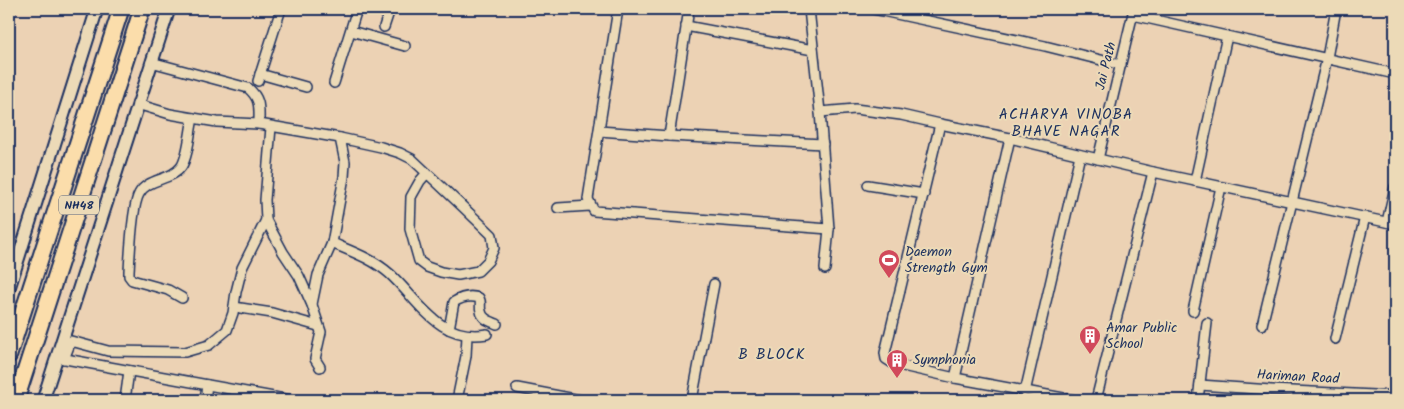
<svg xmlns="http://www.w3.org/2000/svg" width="1404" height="409" viewBox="0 0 1404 409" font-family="Kalam,sans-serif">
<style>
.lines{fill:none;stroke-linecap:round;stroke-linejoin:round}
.minor-casing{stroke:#1b2f5e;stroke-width:12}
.tertiary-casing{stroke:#1b2f5e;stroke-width:15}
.trunk-casing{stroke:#1b2f5e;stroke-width:19}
.minor{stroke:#ecdab7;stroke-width:9}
.tertiary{stroke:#ecdab7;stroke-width:11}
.trunk{stroke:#fbddab;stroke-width:15}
.labels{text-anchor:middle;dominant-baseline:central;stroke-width:4;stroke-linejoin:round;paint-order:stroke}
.shield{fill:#ecdab7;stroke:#5a6279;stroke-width:1}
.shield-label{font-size:12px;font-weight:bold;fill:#1b2f5e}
.street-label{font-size:14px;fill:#1b2f5e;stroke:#ecdab7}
.poi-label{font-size:14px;fill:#1b2f5e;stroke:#ecdab7;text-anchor:start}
.neighbourhood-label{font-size:15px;letter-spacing:1px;fill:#1b2f5e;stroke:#ecdab7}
</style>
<rect width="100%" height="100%" fill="#ecd2b4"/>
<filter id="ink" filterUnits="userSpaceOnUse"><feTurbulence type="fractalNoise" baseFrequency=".02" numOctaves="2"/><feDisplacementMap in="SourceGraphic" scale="10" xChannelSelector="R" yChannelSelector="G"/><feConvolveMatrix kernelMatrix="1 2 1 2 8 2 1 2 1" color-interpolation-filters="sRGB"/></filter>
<g filter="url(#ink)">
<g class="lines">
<g class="minor-casing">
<g id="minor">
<polyline points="618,9 588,199 594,211 829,229 820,112 809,9"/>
<polyline points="873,9 1045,46 1121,65"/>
<polyline points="9,14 11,9"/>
<polyline points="1133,15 1395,74"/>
<polyline points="686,26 813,50"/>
<polyline points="384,27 390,9"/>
<polyline points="351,31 405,46"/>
<path d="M151 62 248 88C261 99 259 108 259 124"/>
<polyline points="260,74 306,87"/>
<polyline points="258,81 281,9"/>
<polyline points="334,83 357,9"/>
<path d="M137 104 170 114 193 118 217 122 259 124 340 138 345 162 344 177 332 243C353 252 373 259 390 274 420 302 439 342 487 334"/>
<polyline points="820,112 855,109 901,115 940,124 1010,138 1153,172 1395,224"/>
<polyline points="940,124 885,353 886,359 894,364 955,378 1074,400"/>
<polyline points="599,131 669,136 823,144"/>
<polyline points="669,136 689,9"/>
<polyline points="340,138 381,147 400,153 412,159 463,207 492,235 494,248 488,261 478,271 458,275 441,272 427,267 419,261 410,229 411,197 420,181 427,173"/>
<polyline points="1098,159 1134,9"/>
<polyline points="1195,181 1227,36"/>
<polyline points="868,185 924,194"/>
<polyline points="558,208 590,206"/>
<polyline points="266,220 283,252 299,276 312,305 321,332 315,359 320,367"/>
<polyline points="1387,222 1395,187"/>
<polyline points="825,269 829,229"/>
<path d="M182 298 168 290 132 280 129 276V271C130 254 132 206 139 194 147 178 171 181 181 167 188 158 190 131 193 118"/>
<polyline points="312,304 318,275 332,243"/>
<polyline points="234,307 272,313 318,326"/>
<polyline points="1193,311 1221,187"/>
<polyline points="1262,325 1327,58 1336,9"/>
<path d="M449 329 454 302C462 297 470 295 479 298 482 303 479 306 481 311 482 319 490 321 497 324"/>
<polyline points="1335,339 1365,217"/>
<polyline points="60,358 290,400"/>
<polyline points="64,359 71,341 108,351 185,352 209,345 227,330 233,313 236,292 242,268 266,220 265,200 271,127"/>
<polyline points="955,378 1010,138"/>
<polyline points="1200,385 1271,390 1395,396"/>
<polyline points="517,388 580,400"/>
<polyline points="1025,392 1080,155"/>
<polyline points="125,400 129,371"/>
<polyline points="205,400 207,385"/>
<polyline points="457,400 466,356 467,335"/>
<polyline points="692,400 714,284"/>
<polyline points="1096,400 1153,172"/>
<polyline points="1198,400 1207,323"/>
</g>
</g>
<g class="tertiary-casing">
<g id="tertiary">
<polyline points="9,288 97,9"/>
<polyline points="43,400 169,9"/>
</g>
</g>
<g class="trunk-casing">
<g id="trunk">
<polyline points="9,355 121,9"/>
<polyline points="16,400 142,9"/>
</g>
</g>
<use href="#minor" class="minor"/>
<use href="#tertiary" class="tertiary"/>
<use href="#trunk" class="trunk"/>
</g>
</g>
<defs>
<g id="stadium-pin" transform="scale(1.125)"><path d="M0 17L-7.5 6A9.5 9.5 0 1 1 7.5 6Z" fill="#d1495b" stroke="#ecdab7"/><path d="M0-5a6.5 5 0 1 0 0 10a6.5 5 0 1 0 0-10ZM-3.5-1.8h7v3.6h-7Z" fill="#fff"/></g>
<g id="building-pin" transform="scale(1.125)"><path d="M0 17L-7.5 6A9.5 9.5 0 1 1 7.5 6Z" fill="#d1495b" stroke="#ecdab7"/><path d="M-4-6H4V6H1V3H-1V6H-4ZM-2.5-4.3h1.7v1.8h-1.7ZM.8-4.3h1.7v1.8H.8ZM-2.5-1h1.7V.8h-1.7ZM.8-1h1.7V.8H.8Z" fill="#fff"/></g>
</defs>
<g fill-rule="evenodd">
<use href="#stadium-pin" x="889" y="260"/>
<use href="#building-pin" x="1090" y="336"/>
<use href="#building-pin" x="897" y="360"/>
</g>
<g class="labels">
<rect class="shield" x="59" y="195.5" width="40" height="19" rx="4"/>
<g class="shield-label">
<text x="79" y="205">NH48</text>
</g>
<g class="street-label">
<text transform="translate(1106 66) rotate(-76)">Jai Path</text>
<text transform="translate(1298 377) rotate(3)">Hariman Road</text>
</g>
<g class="poi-label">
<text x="905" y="252">Daemon<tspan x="905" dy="16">Strength Gym</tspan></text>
<text x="1106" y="328">Amar Public<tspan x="1106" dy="16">School</tspan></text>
<text x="913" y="360">Symphonia</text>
</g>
<g class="neighbourhood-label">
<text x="1066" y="115">ACHARYA VINOBA<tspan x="1066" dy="17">BHAVE NAGAR</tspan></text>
<text x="772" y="355">B BLOCK</text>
</g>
</g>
<rect width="1404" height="409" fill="none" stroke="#ecdab7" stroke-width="30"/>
<rect x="15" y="15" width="1374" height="379" fill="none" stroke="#1b2f5e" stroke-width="2" filter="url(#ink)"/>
</svg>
